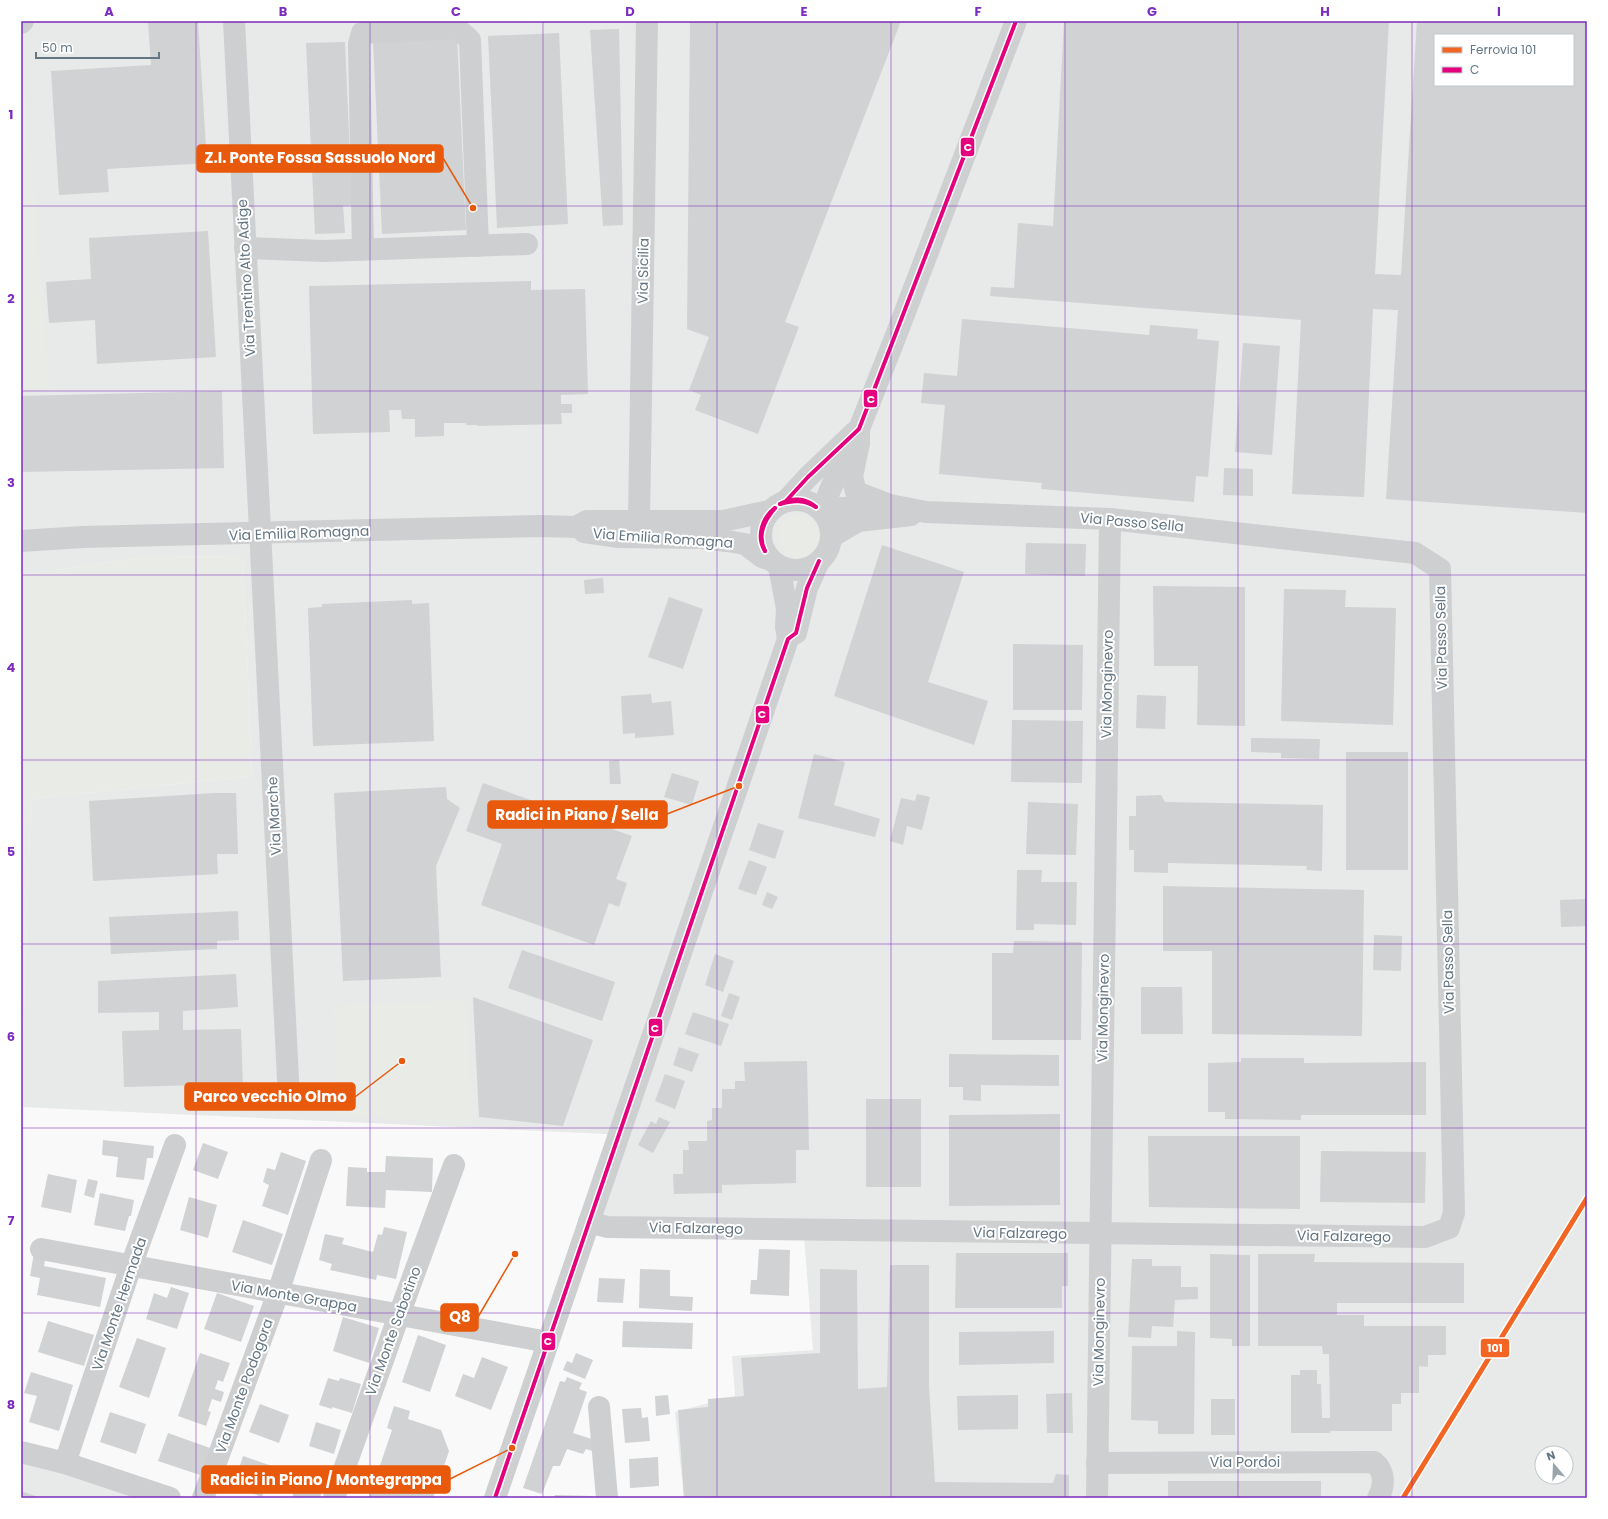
<svg xmlns="http://www.w3.org/2000/svg" width="1608" height="1519" viewBox="0 0 1608 1519" font-family="Poppins,sans-serif">
<style>
.built{fill:#e8e9e9;fill-rule:evenodd}
.green{fill:#e8ebe6}
.building{fill:#d0d2d3;fill-rule:evenodd}
.lines{fill:none;stroke-linecap:round;stroke-linejoin:round}
.minor{stroke:#cecfd0;stroke-width:22}
.bus-1-casing{stroke:#fff;stroke-width:7}
.bus-1{stroke:#e5007d;stroke-width:4}
.rail-1-casing{stroke:#fff;stroke-width:8}
.rail-1{stroke:#f26522;stroke-width:5}
.grid{fill:none;stroke:#7b2cbf;stroke-width:1;stroke-opacity:0.55}
.labels{text-anchor:middle;dominant-baseline:central;stroke-width:4;stroke-linejoin:round;paint-order:stroke}
.street-label{font-size:14px;fill:#657683;stroke:#fff}
.leader{fill:none;stroke:#e8590c;stroke-width:1.5}
.callout-dot{fill:#e8590c;stroke:#fff;stroke-width:1.5}
.callout{fill:#e8590c;stroke:#e8590c;stroke-width:1.5}
.callout-label{font-size:15px;text-anchor:middle;font-weight:bold;fill:#fff}
.line-badge{stroke:#fff;stroke-width:1.5}
.badge-label{font-size:11px;text-anchor:middle;font-weight:bold;fill:#fff}
.neatline{fill:none;stroke:#7b2cbf;stroke-width:1.5}
.grid-label{font-size:13px;text-anchor:middle;font-weight:bold;fill:#7b2cbf}
</style>
<rect width="100%" height="100%" fill="#f9f9f9"/>
<g class="built">
<path d="M21 21H1587V1498H684L675 1412 735 1396 732 1356 813 1350 804 1237 599 1230 627 1135 21 1107 31 799 252 776 243 556 144 557 21 575ZM1435 35H1573V85H1435ZM1542 1453H1566V1477H1542Z"/>
<polygon points="21,1457 150,1498 21,1498"/>
</g>
<g class="green">
<polygon points="21,34 50,389 21,391"/>
<circle cx="798" cy="536" r="21"/>
<polygon points="243,556 252,776 31,799 21,1105 21,575 144,557"/>
<polygon points="465,1000 474,1124 336,1116 334,1006"/>
</g>
<g class="building">
<polygon points="148,21 198,21 207,163 107,169 109,192 59,195 51,71 151,65"/>
<polygon points="690,21 901,21 785,322 799,327 758,434 695,410 701,395 689,390 709,337 687,329"/>
<path d="M1064 21H1389L1375 274 1401 275 1417 21 1587 22V513L1386 499 1398 310 1373 309 1364 497 1292 494 1301 320 990 296 991 287 1014 288 1018 223 1053 226ZM1435 35H1573V85H1435Z"/>
<polygon points="619,29 623,225 603,226 590,30"/>
<polygon points="559,33 568,224 497,228 488,36"/>
<polygon points="457,36 466,230 382,234 373,40"/>
<polygon points="345,42 352,205 343,206 345,233 315,234 306,43"/>
<polygon points="208,231 216,357 97,364 95,320 49,323 46,282 91,279 89,238"/>
<polygon points="531,281 531,290 585,289 588,394 561,395 561,404 572,404 572,413 561,413 562,424 477,426 477,425 466,425 466,423 444,423 444,436 415,437 415,419 402,419 401,410 389,410 390,432 313,434 309,286"/>
<polygon points="962,319 1149,335 1150,325 1198,329 1197,339 1219,341 1208,477 1196,476 1194,502 1041,489 1042,483 939,474 945,405 921,403 924,373 957,376"/>
<polygon points="1243,343 1280,346 1272,455 1235,452"/>
<polygon points="222,391 224,468 21,472 21,396"/>
<polygon points="1224,468 1253,469 1253,496 1223,495"/>
<polygon points="1026,543 1086,544 1085,576 1025,574"/>
<polygon points="882,545 964,572 928,682 988,701 974,745 834,696"/>
<polygon points="603,578 604,593 585,594 584,580"/>
<polygon points="1153,586 1245,587 1245,726 1197,725 1198,666 1154,666"/>
<polygon points="1284,589 1346,590 1345,607 1396,608 1393,725 1281,721"/>
<polygon points="669,597 703,609 683,669 648,657"/>
<polygon points="412,600 412,604 429,603 434,741 313,746 308,608 322,607 322,604"/>
<polygon points="1013,644 1083,645 1082,710 1013,710"/>
<polygon points="651,694 652,703 671,701 674,735 635,738 635,733 623,734 621,696"/>
<polygon points="1137,695 1166,696 1165,729 1136,728"/>
<polygon points="1012,720 1083,721 1082,783 1011,782"/>
<polygon points="1251,738 1320,739 1319,759 1281,758 1281,753 1251,752"/>
<rect x="1346" y="752" width="62" height="118"/>
<polygon points="814,754 845,762 834,805 880,819 875,837 798,818"/>
<polygon points="619,760 621,784 610,784 609,761"/>
<polygon points="672,773 699,781 692,805 664,797"/>
<polygon points="483,783 632,836 616,879 627,883 619,907 609,903 594,945 481,905 502,844 466,831"/>
<polygon points="446,787 447,799 460,808 436,866 441,977 343,981 334,793"/>
<polygon points="215,793 236,793 238,854 217,854 218,874 93,881 89,801"/>
<polygon points="917,794 930,797 922,830 907,826 903,845 890,841 901,798 915,801"/>
<polygon points="1161,795 1165,802 1323,805 1322,871 1306,870 1307,866 1168,863 1168,873 1134,872 1134,850 1129,850 1129,816 1136,816 1136,796"/>
<polygon points="1028,802 1078,804 1076,855 1026,854"/>
<polygon points="758,823 784,831 775,859 749,850"/>
<polygon points="749,860 767,867 756,895 738,889"/>
<polygon points="1017,870 1042,870 1041,882 1077,882 1076,925 1034,924 1034,930 1016,930"/>
<polygon points="1163,886 1364,890 1362,1036 1212,1034 1212,951 1163,951"/>
<polygon points="767,892 778,897 772,909 762,905"/>
<polygon points="1587,899 1587,926 1561,927 1560,900"/>
<polygon points="238,911 239,940 217,941 217,949 111,954 109,917"/>
<polygon points="1374,935 1402,936 1401,971 1373,970"/>
<polygon points="1014,941 1082,942 1081,1040 992,1040 992,953 1013,953"/>
<polygon points="522,950 615,982 602,1021 508,988"/>
<polygon points="715,954 734,961 723,992 705,985"/>
<polygon points="236,974 238,1007 183,1011 183,1030 241,1029 243,1087 201,1088 201,1085 124,1087 122,1031 159,1030 159,1012 98,1013 98,981"/>
<polygon points="1141,987 1182,987 1183,1034 1141,1034"/>
<polygon points="729,993 740,997 732,1020 721,1016"/>
<polygon points="473,997 593,1040 563,1126 479,1117"/>
<polygon points="693,1012 729,1024 721,1046 685,1034"/>
<polygon points="679,1047 699,1054 692,1072 673,1065"/>
<polygon points="949,1054 1059,1055 1059,1086 981,1085 981,1101 963,1100 963,1087 949,1087"/>
<polygon points="1241,1058 1304,1058 1304,1063 1426,1062 1426,1115 1301,1115 1301,1120 1225,1119 1225,1112 1208,1112 1208,1063 1241,1062"/>
<polygon points="807,1061 809,1150 796,1150 796,1183 722,1185 722,1193 674,1194 673,1174 683,1174 683,1150 689,1150 688,1141 707,1141 707,1121 712,1120 712,1108 722,1108 722,1089 735,1089 735,1081 745,1081 744,1062"/>
<polygon points="665,1074 685,1081 675,1109 655,1101"/>
<rect x="866" y="1099" width="55" height="88"/>
<polygon points="1060,1114 1060,1205 949,1206 949,1115"/>
<polygon points="659,1117 670,1122 653,1153 638,1145 651,1121 656,1124"/>
<polygon points="1148,1136 1300,1136 1300,1209 1149,1207"/>
<polygon points="103,1140 154,1146 153,1158 147,1158 144,1180 116,1177 118,1157 102,1155"/>
<polygon points="203,1143 228,1152 218,1179 193,1170"/>
<polygon points="1321,1151 1426,1152 1425,1203 1320,1202"/>
<polygon points="281,1152 306,1161 288,1215 262,1206 269,1185 263,1182 267,1168 275,1170"/>
<polygon points="386,1156 433,1158 432,1192 386,1190 385,1208 346,1206 348,1167 367,1168 367,1172 385,1172"/>
<polygon points="48,1174 77,1180 71,1213 41,1207"/>
<polygon points="88,1179 98,1181 94,1198 84,1195"/>
<polygon points="100,1193 134,1200 131,1216 129,1216 125,1231 94,1225"/>
<polygon points="189,1197 217,1205 208,1238 180,1230"/>
<polygon points="243,1220 283,1234 272,1265 232,1252"/>
<polygon points="384,1227 407,1232 396,1279 377,1275 376,1280 330,1270 332,1264 319,1260 325,1234 344,1238 342,1244 373,1252 378,1234 382,1235"/>
<polygon points="759,1249 790,1250 789,1296 750,1294 751,1280 757,1280"/>
<polygon points="34,1253 46,1255 44,1266 106,1278 100,1307 37,1295 40,1278 30,1276"/>
<polygon points="956,1253 1068,1253 1068,1286 1062,1286 1062,1308 955,1308"/>
<polygon points="1210,1254 1250,1255 1250,1346 1232,1346 1232,1339 1210,1338"/>
<polygon points="1258,1254 1315,1254 1314,1262 1464,1263 1464,1303 1337,1303 1337,1315 1364,1315 1364,1326 1446,1326 1446,1355 1428,1355 1428,1367 1419,1366 1419,1393 1401,1393 1401,1404 1392,1404 1392,1431 1330,1431 1330,1433 1291,1433 1291,1375 1300,1375 1300,1370 1317,1370 1317,1384 1321,1384 1322,1418 1330,1418 1329,1354 1323,1354 1322,1346 1258,1346"/>
<polygon points="1132,1259 1152,1259 1152,1266 1181,1266 1181,1287 1198,1287 1198,1299 1175,1300 1173,1327 1152,1326 1151,1338 1128,1337"/>
<polygon points="890,1265 929,1265 929,1385 935,1482 1053,1483 1056,1474 1069,1475 1069,1498 684,1498 678,1410 708,1407 708,1399 744,1396 741,1358 820,1353 820,1269 857,1270 858,1389 887,1387"/>
<polygon points="640,1269 670,1270 670,1296 693,1297 692,1311 639,1308"/>
<polygon points="599,1278 625,1279 623,1303 597,1302"/>
<polygon points="171,1287 189,1293 177,1329 146,1319 154,1293 167,1298"/>
<polygon points="217,1293 254,1306 241,1342 204,1329"/>
<polygon points="343,1317 379,1328 369,1363 333,1351"/>
<polygon points="48,1321 94,1335 84,1366 38,1352"/>
<polygon points="623,1321 693,1323 692,1349 622,1347"/>
<polygon points="1054,1331 1054,1363 959,1365 959,1332"/>
<polygon points="1177,1331 1195,1332 1194,1434 1158,1434 1158,1421 1131,1420 1132,1346 1177,1346"/>
<polygon points="418,1335 446,1345 430,1392 402,1382"/>
<polygon points="137,1338 166,1348 149,1398 119,1387"/>
<polygon points="200,1353 230,1363 223,1382 218,1380 215,1389 224,1392 221,1402 212,1399 208,1411 211,1412 206,1426 178,1416"/>
<polygon points="576,1353 593,1360 585,1379 563,1370 567,1361 572,1363"/>
<polygon points="482,1357 508,1367 491,1410 455,1396 463,1374 474,1378"/>
<polygon points="31,1372 73,1385 59,1431 29,1422 37,1396 24,1393"/>
<polygon points="567,1377 582,1383 579,1389 587,1392 573,1433 598,1441 599,1453 586,1449 583,1454 567,1449 560,1466 553,1466 542,1494 523,1488 560,1381 565,1382"/>
<polygon points="328,1378 339,1381 340,1378 361,1384 352,1413 332,1407 332,1409 319,1405"/>
<polygon points="1072,1393 1073,1433 1047,1433 1046,1394"/>
<polygon points="668,1395 670,1414 656,1416 655,1396"/>
<polygon points="1018,1395 1018,1429 958,1430 957,1396"/>
<rect x="1211" y="1399" width="24" height="36"/>
<polygon points="260,1404 289,1415 279,1443 249,1432"/>
<polygon points="394,1406 410,1411 408,1419 441,1430 449,1451 433,1498 369,1498 392,1430 387,1428"/>
<polygon points="641,1408 642,1418 648,1417 650,1441 625,1443 622,1409"/>
<polygon points="110,1412 146,1424 136,1454 100,1442"/>
<polygon points="316,1422 341,1430 334,1454 309,1446"/>
<polygon points="168,1433 210,1448 200,1475 158,1461"/>
<polygon points="243,1456 272,1466 262,1497 243,1490 245,1484 235,1481"/>
<polygon points="658,1457 659,1486 630,1488 629,1459"/>
<polygon points="300,1474 325,1482 320,1498 292,1498"/>
<rect x="1168" y="1481" width="153" height="17"/>
<polygon points="21,1491 41,1498 21,1498"/>
<polygon points="555,1495 593,1496 593,1498 554,1498"/>
</g>
<g class="lines">
<g class="minor">
<polyline points="234,21 289,1098"/>
<polyline points="21,23 23,21"/>
<polyline points="245,248 324,251 527,244"/>
<polyline points="363,249 359,44 362,33 457,28 470,40 478,246"/>
<circle cx="796" cy="535" r="35"/>
<polyline points="786,501 808,477 855,432"/>
<polyline points="822,511 830,490 839,470 859,443 859,429 895,338 1016,21"/>
<polyline points="825,515 840,508 881,507"/>
<polyline points="639,521 647,21"/>
<polyline points="584,532 619,537 702,538 727,541 745,544 762,557 771,560"/>
<polyline points="831,537 858,521 911,515"/>
<polyline points="21,541 82,537 540,526 576,527 587,521 723,521 769,511"/>
<polyline points="792,635 796,633 807,588 819,561"/>
<polyline points="589,1222 607,1227 1425,1237 1449,1228 1454,1213 1440,569 1415,553 1110,519 926,512 890,505 856,492 852,477 859,443"/>
<polyline points="41,1249 548,1342"/>
<polyline points="599,1407 607,1498"/>
<polyline points="21,1452 65,1463 170,1498"/>
<polyline points="65,1463 131,1266 175,1145"/>
<path d="M1097 1463 1374 1462C1385 1471 1385 1486 1378 1498"/>
<polyline points="203,1498 278,1293 321,1160"/>
<polyline points="334,1498 399,1315 454,1165"/>
<polyline points="495,1498 788,639 786,627 787,609 779,566"/>
<polyline points="1097,1498 1110,519"/>
</g>
<g class="bus-1-casing">
<g id="bus-1">
<polyline points="786,501 808,477 859,429 1016,21"/>
<path d="M780 504C792 497 806 498 816 507"/>
<path d="M780 504C794 500 804 500 816 507"/>
<path d="M765 551C756 537 762 518 775 508"/>
<path d="M765 551C757 535 764 521 775 508"/>
<polyline points="495,1498 788,639 796,633 807,588 819,561"/>
</g>
</g>
<use href="#bus-1" class="bus-1"/>
<g class="rail-1-casing">
<polyline id="rail-1" points="1403,1498 1587,1198"/>
</g>
<use href="#rail-1" class="rail-1"/>
</g>
<path class="grid" d="M196 21V1498M370 21V1498M543 21V1498M717 21V1498M891 21V1498M1065 21V1498M1238 21V1498M1412 21V1498M21 206H1587M21 391H1587M21 575H1587M21 760H1587M21 944H1587M21 1128H1587M21 1313H1587"/>
<g class="labels">
<g class="street-label">
<text transform="translate(643 271) rotate(-89)">Via Sicilia</text>
<text transform="translate(246 278) rotate(-93)">Via Trentino Alto Adige</text>
<text transform="translate(1132 522) rotate(5)">Via Passo Sella</text>
<text transform="translate(299 533) rotate(-2)">Via Emilia Romagna</text>
<text transform="translate(663 538) rotate(4)">Via Emilia Romagna</text>
<text transform="translate(1441 638) rotate(-91)">Via Passo Sella</text>
<text transform="translate(1107 684) rotate(-89)">Via Monginevro</text>
<text transform="translate(274 816) rotate(-93)">Via Marche</text>
<text transform="translate(1448 962) rotate(-91)">Via Passo Sella</text>
<text transform="translate(1103 1008) rotate(-89)">Via Monginevro</text>
<text transform="translate(696 1228) rotate(1)">Via Falzarego</text>
<text transform="translate(1020 1233) rotate(1)">Via Falzarego</text>
<text transform="translate(1344 1236) rotate(1)">Via Falzarego</text>
<text transform="translate(294 1296) rotate(10)">Via Monte Grappa</text>
<text transform="translate(119 1304) rotate(-71)">Via Monte Hermada</text>
<text transform="translate(393 1331) rotate(-70)">Via Monte Sabotino</text>
<text transform="translate(1099 1332) rotate(-89)">Via Monginevro</text>
<text transform="translate(244 1386) rotate(-70)">Via Monte Podogora</text>
<text x="1245" y="1462">Via Pordoi</text>
</g>
</g>
<path class="leader" d="M473 208L443 158M739 786L667 814M402 1061L355 1097M515 1254L478 1317M512 1448L450 1479"/>
<g class="callout-dot">
<circle cx="473" cy="208" r="4"/>
<circle cx="739" cy="786" r="4"/>
<circle cx="402" cy="1061" r="4"/>
<circle cx="515" cy="1254" r="4"/>
<circle cx="512" cy="1448" r="4"/>
</g>
<g class="callout">
<rect x="197" y="145" width="246" height="27" rx="4"/>
<rect x="488" y="801" width="179" height="27" rx="4"/>
<rect x="185" y="1083" width="170" height="27" rx="4"/>
<rect x="441" y="1304" width="37" height="27" rx="4"/>
<rect x="202" y="1466" width="248" height="27" rx="4"/>
</g>
<g class="callout-label">
<text x="320" y="163">Z.I. Ponte Fossa Sassuolo Nord</text>
<text x="577" y="820">Radici in Piano / Sella</text>
<text x="270" y="1102">Parco vecchio Olmo</text>
<text x="460" y="1322">Q8</text>
<text x="326" y="1485">Radici in Piano / Montegrappa</text>
</g>
<g class="line-badge">
<rect x="960" y="137" width="15" height="20" rx="4" fill="#e5007d"/>
<rect x="863" y="389" width="15" height="19" rx="4" fill="#e5007d"/>
<rect x="755" y="705" width="15" height="19" rx="4" fill="#e5007d"/>
<rect x="648" y="1018" width="15" height="19" rx="4" fill="#e5007d"/>
<rect x="541" y="1332" width="15" height="19" rx="4" fill="#e5007d"/>
<rect x="1480" y="1338" width="30" height="20" rx="4" fill="#f26522"/>
</g>
<g class="badge-label">
<text x="968" y="151">C</text>
<text x="871" y="403">C</text>
<text x="762" y="718">C</text>
<text x="655" y="1032">C</text>
<text x="548" y="1345">C</text>
<text x="1495" y="1352">101</text>
</g>
<rect width="1608" height="1519" fill="none" stroke="#ffffff" stroke-width="44"/>
<rect x="1434" y="34" width="140" height="52" fill="#ffffff" stroke="#c1c8cd"/>
<rect x="1442" y="47" width="20" height="6" fill="#f26522" stroke="#c1c8cd"/>
<text x="1470" y="54" font-size="12" fill="#657683">Ferrovia 101</text>
<rect x="1442" y="67" width="20" height="6" fill="#e5007d" stroke="#c1c8cd"/>
<text x="1470" y="74" font-size="12" fill="#657683">C</text>
<g transform="translate(1554 1465) rotate(341)"><circle r="19" fill="#ffffff" stroke="#c1c8cd"/>
<path d="M0-3L7 15L0 10L-7 15Z" fill="#99a4ac"/>
<text y="-6" font-size="11" font-weight="bold" text-anchor="middle" fill="#657683">N</text>
</g>
<path d="M36 52v6h123v-6" fill="none" stroke="#657683" stroke-width="2"/>
<text x="42" y="52" font-size="12" fill="#657683" stroke="#ffffff" stroke-width="3" paint-order="stroke">50 m</text>
<rect x="22" y="22" width="1564" height="1475" class="neatline"/>
<g class="grid-label">
<text x="109" y="16">A</text>
<text x="283" y="16">B</text>
<text x="456" y="16">C</text>
<text x="630" y="16">D</text>
<text x="804" y="16">E</text>
<text x="978" y="16">F</text>
<text x="1152" y="16">G</text>
<text x="1325" y="16">H</text>
<text x="1499" y="16">I</text>
<text x="11" y="119">1</text>
<text x="11" y="303">2</text>
<text x="11" y="487">3</text>
<text x="11" y="672">4</text>
<text x="11" y="856">5</text>
<text x="11" y="1041">6</text>
<text x="11" y="1225">7</text>
<text x="11" y="1409">8</text>
</g>
</svg>
